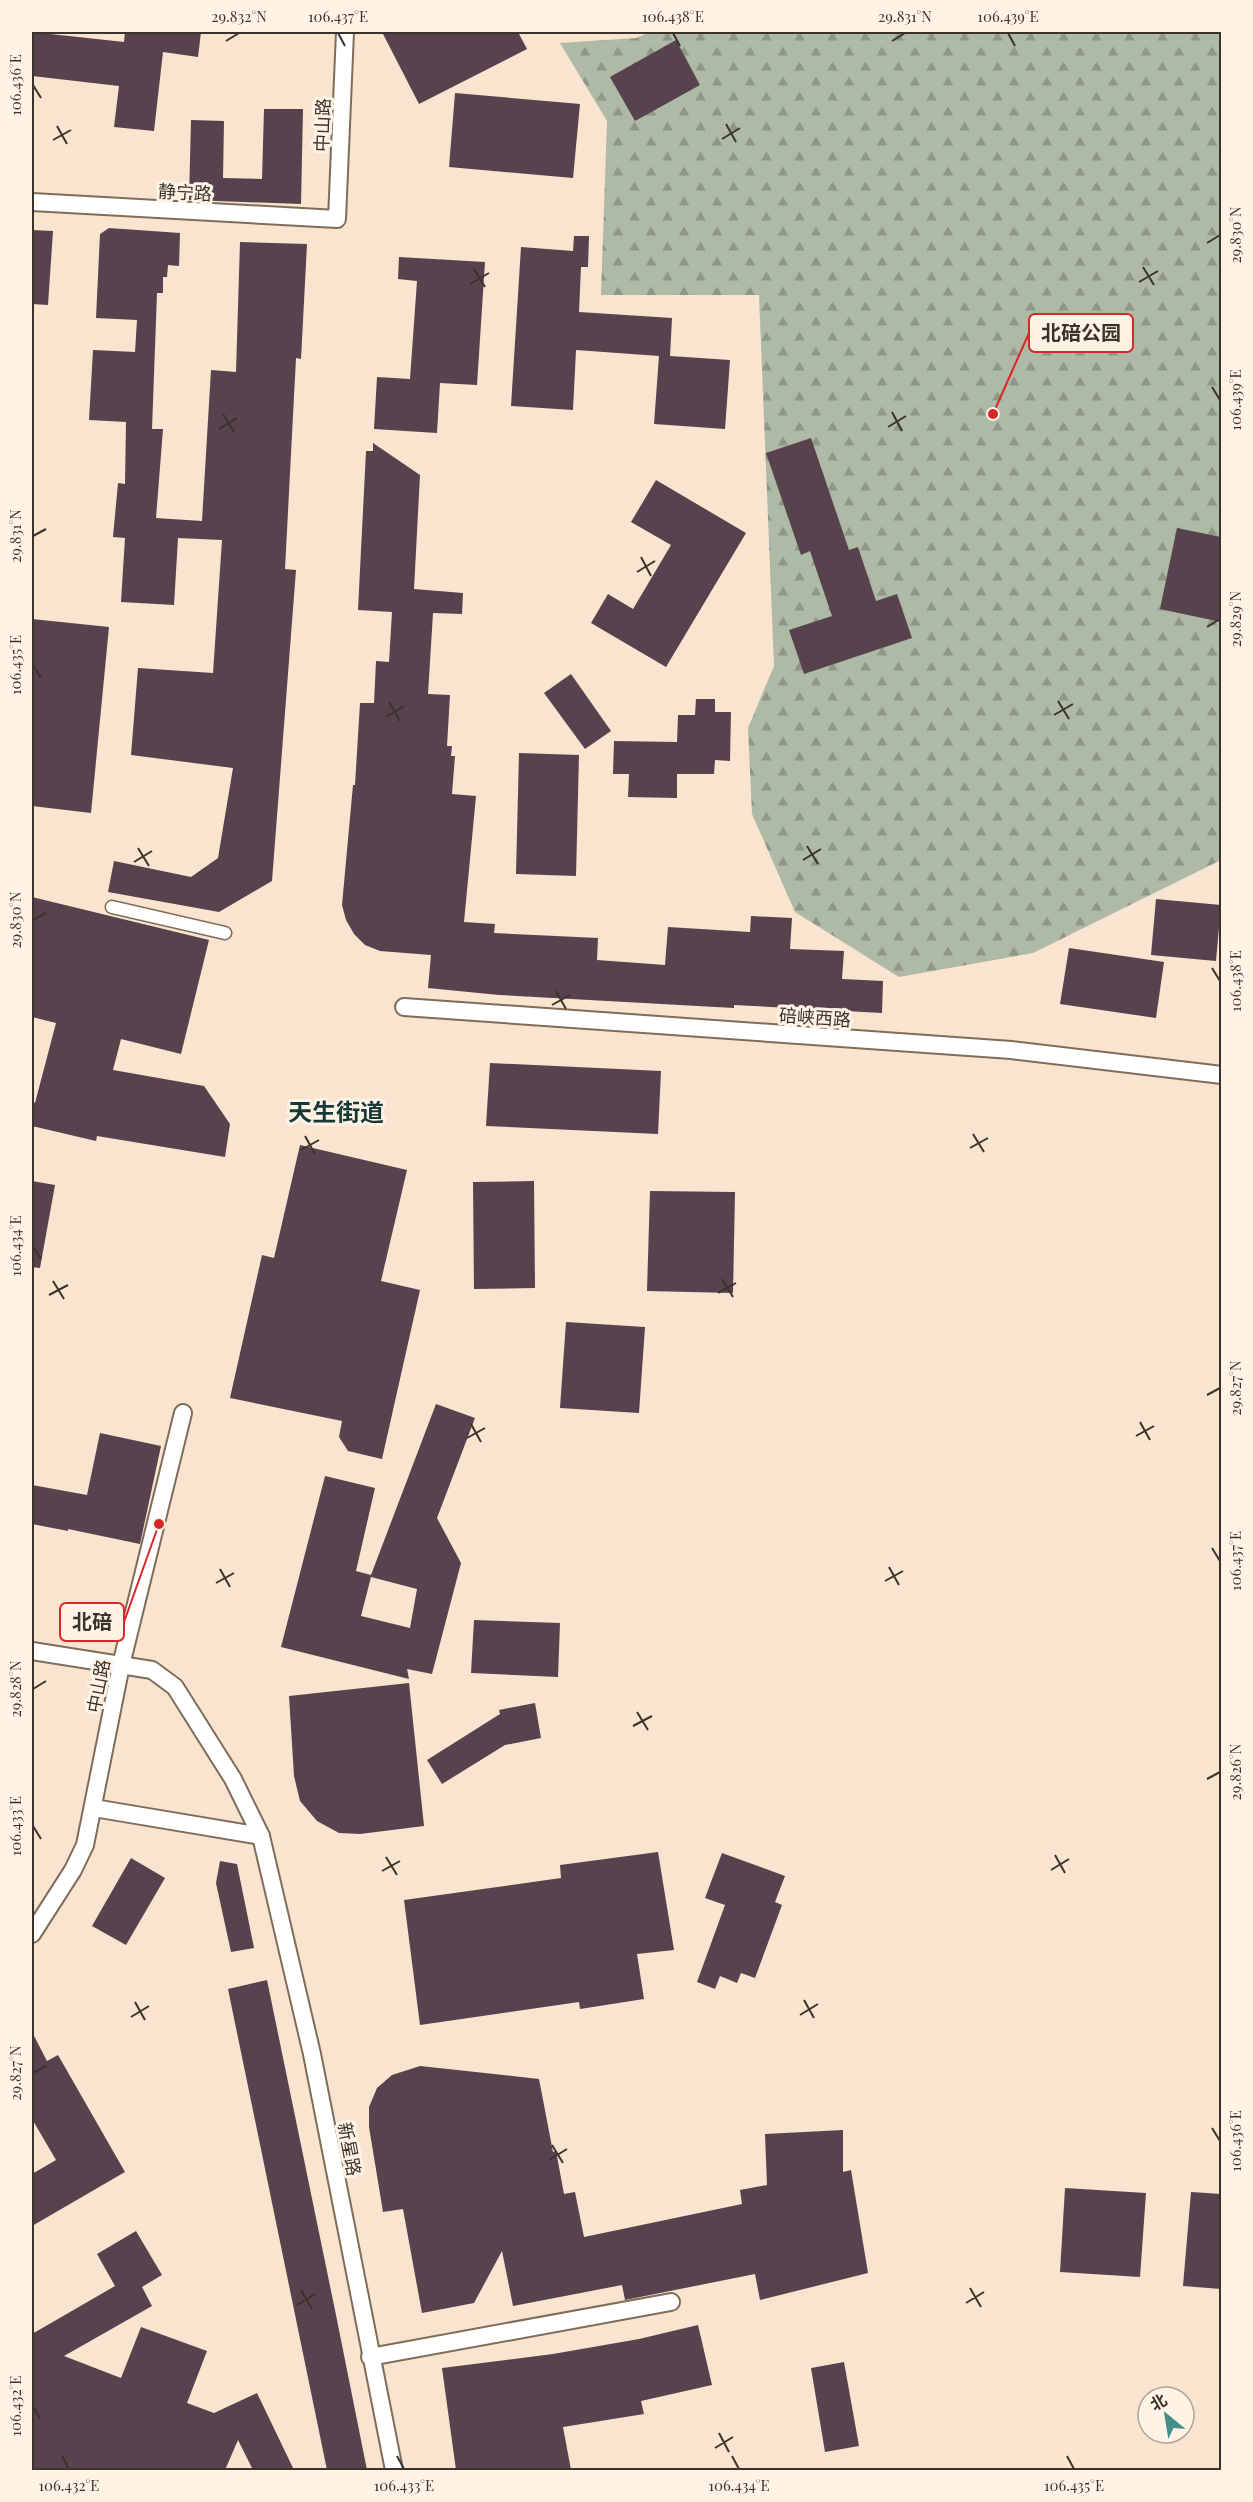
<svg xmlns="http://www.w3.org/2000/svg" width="1253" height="2502" viewBox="0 0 1253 2502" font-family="'Playfair Display','Noto Sans SC',serif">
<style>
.forest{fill:url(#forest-firs)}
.building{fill:#58424d;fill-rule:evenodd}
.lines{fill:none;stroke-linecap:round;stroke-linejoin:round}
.pedestrian-casing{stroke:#7f6d5a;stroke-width:15}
.minor-casing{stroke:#7f6d5a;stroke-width:20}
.pedestrian{stroke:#fff;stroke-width:12}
.minor{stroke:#fff;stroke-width:16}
.ticks{fill:none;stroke:#3b332b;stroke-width:2}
.labels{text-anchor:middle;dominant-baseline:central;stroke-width:6;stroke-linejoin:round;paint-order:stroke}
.street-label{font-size:18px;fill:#3b332b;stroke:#fff3e6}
.district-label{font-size:24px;font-weight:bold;fill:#163836;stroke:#fff3e6}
.leader{fill:none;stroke:#d62828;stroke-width:2}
.callout-dot{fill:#d62828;stroke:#fff3e6;stroke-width:2}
.callout{fill:#fff3e6;stroke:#d62828;stroke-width:2}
.callout-label{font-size:20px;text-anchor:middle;font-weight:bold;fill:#3b332b}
.neatline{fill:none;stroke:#3b332b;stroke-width:2}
.ticks-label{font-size:15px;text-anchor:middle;fill:#3b332b}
</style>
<defs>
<pattern id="forest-firs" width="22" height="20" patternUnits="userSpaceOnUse" patternTransform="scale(1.5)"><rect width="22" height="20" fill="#aeb9a6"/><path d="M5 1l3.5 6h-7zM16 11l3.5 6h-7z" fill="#8f9787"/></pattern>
</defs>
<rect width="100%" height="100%" fill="#f8e4cf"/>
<polygon class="forest" points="650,32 1221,32 1221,860 1033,953 899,977 795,912 752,814 748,728 774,666 759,295 601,295 607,121 560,43 636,38"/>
<g class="building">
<polygon points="32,32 124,42 125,32 201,32 198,57 163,52 154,131 114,127 119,86 32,76"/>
<polygon points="382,32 518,32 527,49 419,104"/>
<polygon points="676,40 700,85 635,121 610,77"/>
<polygon points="455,93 580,104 573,178 449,167"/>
<polygon points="264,109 303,109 301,204 189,200 191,120 224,121 223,178 262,179"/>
<polygon points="109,228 180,233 179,266 168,265 167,277 163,277 163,293 157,293 152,429 163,429 156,518 202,521 211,370 236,372 240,242 307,244 301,359 296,358 285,569 296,570 272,881 219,912 108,892 114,861 191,877 218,858 233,768 131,755 138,668 213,673 222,540 178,538 174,605 121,602 125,538 113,537 118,483 125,484 126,422 89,420 93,350 135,352 137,320 96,318 100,234"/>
<polygon points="32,230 53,231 48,305 32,304"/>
<polygon points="574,236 589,236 588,267 581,267 579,312 672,318 670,356 730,360 725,429 654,424 659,356 576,350 573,410 511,406 521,247 573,251"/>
<polygon points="399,257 485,262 477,385 440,383 437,433 374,429 377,377 410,379 417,281 398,279"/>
<polygon points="811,438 849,550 858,547 876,601 897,594 912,638 804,674 789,630 832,616 810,551 801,555 766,453"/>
<polygon points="373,443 420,475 414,589 463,593 462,614 433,613 428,694 450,695 447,746 452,746 451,756 455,756 452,794 476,796 464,922 495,924 494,933 598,938 597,960 665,965 668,927 750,932 751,916 792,918 790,949 844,951 842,979 883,981 882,1013 734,1005 734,1008 499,995 428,988 431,955 380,951 365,945 354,934 346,920 342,905 353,785 355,785 360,703 374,703 376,661 389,662 392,612 358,610 366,451 373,451"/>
<polygon points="656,480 746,533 666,667 591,623 608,594 633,609 671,545 631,522"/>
<polygon points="1177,528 1221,537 1221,622 1160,609"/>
<polygon points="32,619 109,627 91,813 32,806"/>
<polygon points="571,674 611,731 585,749 544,693"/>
<polygon points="696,699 715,699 715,712 731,712 730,761 715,760 714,774 677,774 677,798 628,797 629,774 613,774 614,741 677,742 678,715 695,715"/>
<polygon points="519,753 579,755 576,876 516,874"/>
<polygon points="32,897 209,940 181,1054 121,1039 113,1070 204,1086 230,1124 225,1157 97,1136 96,1141 32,1126 32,1101 35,1103 56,1023 32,1017"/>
<polygon points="1156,899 1221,905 1216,961 1151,955"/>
<polygon points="1069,948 1164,962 1156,1018 1060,1004"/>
<polygon points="490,1063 661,1071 658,1134 486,1126"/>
<polygon points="300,1145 407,1170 381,1281 420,1290 382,1459 348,1451 339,1437 342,1421 230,1398 262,1255 274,1258"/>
<polygon points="32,1181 55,1185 40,1268 32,1267"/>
<polygon points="534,1181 535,1288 474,1289 473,1182"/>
<polygon points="650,1191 735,1192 733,1293 647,1291"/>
<polygon points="566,1322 645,1327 639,1413 560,1408"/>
<path d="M436 1404 475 1418 437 1518 461 1563 432 1674 407 1669 409 1679 281 1647 325 1476 375 1488 356 1571 371 1575ZM371 1577 417 1589 410 1628 361 1616Z"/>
<polygon points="100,1433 161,1446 140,1544 68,1529 68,1531 32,1524 32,1485 87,1495"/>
<polygon points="474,1620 560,1623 558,1677 471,1673"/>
<polygon points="409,1683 424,1826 360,1834 339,1833 317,1821 300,1801 294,1776 289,1696"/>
<polygon points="535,1703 541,1738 505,1745 442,1784 427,1760 500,1714 499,1710"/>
<polygon points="658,1852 674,1950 637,1954 644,1999 580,2009 579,2002 420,2025 404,1900 561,1878 560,1865"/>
<polygon points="722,1853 785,1876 775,1902 782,1905 755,1978 741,1973 737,1983 720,1976 715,1989 697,1982 725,1905 705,1898"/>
<polygon points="131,1858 165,1878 126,1945 92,1926"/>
<polygon points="220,1861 237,1864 254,1948 231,1952 216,1883"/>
<polygon points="267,1980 336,2315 367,2470 327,2470 228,1989"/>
<polygon points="32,2032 47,2061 58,2055 125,2172 32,2226 32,2174 56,2160 32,2119"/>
<polygon points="420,2066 539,2079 553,2152 556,2151 564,2194 575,2192 584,2237 742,2204 740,2190 767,2185 765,2134 843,2130 843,2172 851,2170 868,2273 760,2300 755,2274 625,2300 622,2285 513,2306 502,2251 474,2303 422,2313 403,2209 383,2212 369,2127 369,2107 377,2088 392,2075"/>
<polygon points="1065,2188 1146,2193 1140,2277 1060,2272"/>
<polygon points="1191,2192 1221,2194 1221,2289 1183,2286"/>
<polygon points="136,2231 162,2275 142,2287 152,2306 64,2356 121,2378 141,2327 207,2351 187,2403 214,2413 257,2393 294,2470 253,2470 238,2440 225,2470 32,2470 32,2334 115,2286 97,2254"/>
<polygon points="698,2325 712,2385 641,2401 644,2414 563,2427 571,2470 456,2470 442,2368 553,2354 639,2339"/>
<polygon points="844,2362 859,2446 825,2452 811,2368"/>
</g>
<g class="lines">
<g class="pedestrian-casing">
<polyline id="pedestrian" points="112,907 225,933"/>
</g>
<g class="minor-casing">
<g id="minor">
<polyline points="32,202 337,219 345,32"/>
<polyline points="404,1007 1011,1050 1222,1075"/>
<polyline points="32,1651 152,1670 175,1687 233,1779 261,1836 312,2054 394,2470"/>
<polyline points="94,1808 261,1836"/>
<polyline points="32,1934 73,1870 85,1845 121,1665 183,1413"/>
<polyline points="370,2357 671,2302"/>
</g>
</g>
<use href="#pedestrian" class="pedestrian"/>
<use href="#minor" class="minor"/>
</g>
<path class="ticks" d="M338 33 345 46M673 33 680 46M1008 33 1015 46M226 41 239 33M892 41 905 33M33 85 41 98M726 124 736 142M57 126 67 144M722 139 740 128M53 140 71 130M1207 243 1220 235M1143 267 1154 285M474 269 485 287M1139 282 1158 271M470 284 489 273M1212 387 1220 400M892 412 902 431M223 414 234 432M888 427 906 416M219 429 237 418M33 536 46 529M641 557 651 576M637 572 655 561M1207 627 1220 619M33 665 41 678M1058 701 1069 719M389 702 400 721M1054 715 1073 704M386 717 404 706M807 846 818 864M138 848 149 866M803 860 821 849M134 862 152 851M33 920 46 913M1212 968 1220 981M556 991 566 1009M552 1005 570 995M973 1134 984 1152M305 1136 315 1154M970 1148 988 1138M301 1150 319 1140M33 1246 41 1259M722 1279 733 1297M53 1281 64 1299M718 1293 736 1283M49 1295 68 1285M1207 1395 1220 1388M1140 1422 1150 1440M471 1424 481 1442M1136 1436 1154 1426M467 1438 485 1428M1212 1548 1220 1561M889 1567 899 1585M220 1569 230 1587M885 1581 903 1571M216 1583 234 1573M33 1689 46 1681M637 1712 648 1730M633 1726 652 1716M1207 1779 1220 1772M33 1826 41 1839M1055 1855 1065 1873M386 1857 397 1875M1051 1870 1069 1859M382 1871 400 1861M804 2000 814 2018M135 2002 145 2020M800 2015 818 2004M131 2017 149 2006M33 2073 46 2066M1212 2128 1220 2141M552 2145 563 2163M549 2160 567 2149M970 2288 981 2307M301 2290 312 2309M966 2303 984 2292M297 2305 315 2294M33 2406 40 2419M719 2433 729 2452M715 2448 733 2437M62 2456 69 2469M397 2456 404 2469M732 2456 739 2469M1067 2456 1074 2469"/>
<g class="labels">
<g class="street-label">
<text transform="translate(322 125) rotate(-88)">中山路</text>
<text transform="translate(185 192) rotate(3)">静宁路</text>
<text transform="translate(815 1017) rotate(4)">碚峡西路</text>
<text transform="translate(98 1686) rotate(-79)">中山路</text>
<text transform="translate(350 2149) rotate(79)">新星路</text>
</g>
<g class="district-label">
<text x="336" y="1111">天生街道</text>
</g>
</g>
<path class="leader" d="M993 414L1029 333M159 1524L124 1622"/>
<g class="callout-dot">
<circle cx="993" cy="414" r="6"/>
<circle cx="159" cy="1524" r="6"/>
</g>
<g class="callout">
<rect x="1029" y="314" width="104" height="38" rx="6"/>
<rect x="60" y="1603" width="64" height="38" rx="6"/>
</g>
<g class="callout-label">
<text x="1081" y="340">北碚公园</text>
<text x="92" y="1629">北碚</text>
</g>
<rect width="1253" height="2502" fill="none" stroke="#fff3e6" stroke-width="66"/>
<g transform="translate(1166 2415) rotate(330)"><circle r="28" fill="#fff3e6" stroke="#b1a69b" stroke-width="1.5"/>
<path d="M0-4.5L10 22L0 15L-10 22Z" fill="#468e8a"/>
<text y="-9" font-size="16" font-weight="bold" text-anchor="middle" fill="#3b332b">北</text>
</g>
<rect x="33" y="33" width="1187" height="2436" class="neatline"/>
<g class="ticks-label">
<text x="239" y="22">29.832°N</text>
<text x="338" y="22">106.437°E</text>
<text x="673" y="22">106.438°E</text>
<text x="905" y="22">29.831°N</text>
<text x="1008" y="22">106.439°E</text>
<text transform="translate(16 85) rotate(-90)" y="5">106.436°E</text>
<text transform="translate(1236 235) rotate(-90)" y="5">29.830°N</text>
<text transform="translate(1236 400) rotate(-90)" y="5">106.439°E</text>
<text transform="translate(16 536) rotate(-90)" y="5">29.831°N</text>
<text transform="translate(1236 619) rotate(-90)" y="5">29.829°N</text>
<text transform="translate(16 665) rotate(-90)" y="5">106.435°E</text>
<text transform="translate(16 920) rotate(-90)" y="5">29.830°N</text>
<text transform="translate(1236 981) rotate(-90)" y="5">106.438°E</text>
<text transform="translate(16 1246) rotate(-90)" y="5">106.434°E</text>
<text transform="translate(1236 1388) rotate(-90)" y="5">29.827°N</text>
<text transform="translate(1236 1561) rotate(-90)" y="5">106.437°E</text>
<text transform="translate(16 1689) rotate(-90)" y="5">29.828°N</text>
<text transform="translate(1236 1772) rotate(-90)" y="5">29.826°N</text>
<text transform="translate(16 1826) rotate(-90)" y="5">106.433°E</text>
<text transform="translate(16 2073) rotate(-90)" y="5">29.827°N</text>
<text transform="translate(1236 2141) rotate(-90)" y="5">106.436°E</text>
<text transform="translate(16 2406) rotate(-90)" y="5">106.432°E</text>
<text x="69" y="2491">106.432°E</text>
<text x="404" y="2491">106.433°E</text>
<text x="739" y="2491">106.434°E</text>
<text x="1074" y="2491">106.435°E</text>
</g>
</svg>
